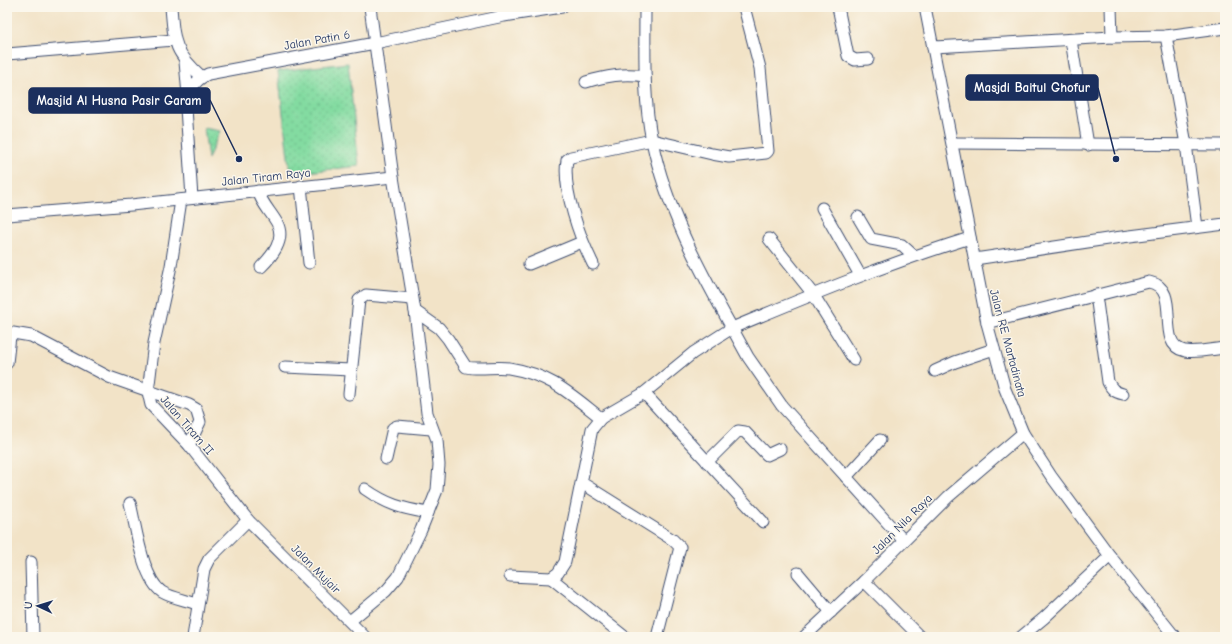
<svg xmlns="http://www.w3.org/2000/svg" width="1232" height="644" viewBox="0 0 1232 644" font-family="'Comic Neue',sans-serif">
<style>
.green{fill:url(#green-dots);stroke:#4f8580}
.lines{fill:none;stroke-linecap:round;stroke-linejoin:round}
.minor-casing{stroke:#3b4a6e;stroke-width:13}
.minor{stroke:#fff;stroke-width:11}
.labels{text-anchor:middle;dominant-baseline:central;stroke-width:3;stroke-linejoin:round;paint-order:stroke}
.street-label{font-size:12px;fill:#1b2f5e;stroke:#fbf7ec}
.leader{fill:none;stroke:#1b2f5e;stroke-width:1.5}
.callout-dot{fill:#1b2f5e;stroke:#fbf7ec;stroke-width:1.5}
.callout{fill:#1b2f5e;stroke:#1b2f5e;stroke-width:1.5}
.callout-label{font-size:13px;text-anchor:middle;font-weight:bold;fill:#fff}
</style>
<defs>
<pattern id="green-dots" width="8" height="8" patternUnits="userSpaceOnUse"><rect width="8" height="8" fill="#83dba1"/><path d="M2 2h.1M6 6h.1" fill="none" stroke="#71bc8d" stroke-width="1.8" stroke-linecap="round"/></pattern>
</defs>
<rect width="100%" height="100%" fill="#fbf7ec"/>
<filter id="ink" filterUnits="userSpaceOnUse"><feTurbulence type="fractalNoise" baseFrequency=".025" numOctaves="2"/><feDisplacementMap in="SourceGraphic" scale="8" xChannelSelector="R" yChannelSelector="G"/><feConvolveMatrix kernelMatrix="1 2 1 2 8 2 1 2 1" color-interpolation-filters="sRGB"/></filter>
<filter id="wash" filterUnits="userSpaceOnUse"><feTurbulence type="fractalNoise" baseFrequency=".012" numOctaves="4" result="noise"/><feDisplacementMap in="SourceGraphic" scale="16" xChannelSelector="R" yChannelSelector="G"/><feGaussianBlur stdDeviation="0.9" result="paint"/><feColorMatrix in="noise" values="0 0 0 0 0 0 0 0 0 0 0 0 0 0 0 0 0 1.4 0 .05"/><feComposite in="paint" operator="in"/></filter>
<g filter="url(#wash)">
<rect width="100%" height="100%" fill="#f2e3c7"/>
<g class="green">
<polygon points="348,63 359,166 290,174 278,71"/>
<polygon points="204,128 220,131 208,159"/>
</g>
</g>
<g filter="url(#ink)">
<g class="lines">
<g class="minor-casing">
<g id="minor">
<path d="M171 7C174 43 174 52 202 77"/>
<polyline points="838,7 848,56 855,60 868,59"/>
<polyline points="925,7 987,323 1005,389 1023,433 1051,476 1110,556 1175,637"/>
<polyline points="1111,7 1112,37"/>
<polyline points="1166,36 1186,144 1197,227"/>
<polyline points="1071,40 1088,145"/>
<polyline points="934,47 1112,37 1166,36 1225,28"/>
<polyline points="7,54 174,40"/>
<polyline points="185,62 188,95"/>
<path d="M586 82C606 76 623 73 645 76"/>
<polyline points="953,143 1225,145"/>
<polyline points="301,186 309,263"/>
<path d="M258 191C262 204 271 212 277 223 286 240 272 256 261 267"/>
<path d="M192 198 186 108C188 92 193 81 208 74L375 43 504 16 562 7"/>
<polyline points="181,200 171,266 154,343 148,392 151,405 189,445 248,520 365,637"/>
<polyline points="822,208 860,275"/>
<polyline points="7,215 131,205 393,177"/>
<polyline points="858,217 871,239 902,245 913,255"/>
<polyline points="769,239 813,294 854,360"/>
<polyline points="975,259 1114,238 1225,224"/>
<polyline points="529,264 582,242"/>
<path d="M593 264C580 238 562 189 567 160L571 157 652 140 712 154 729 157 766 153 768 151 760 68 744 7"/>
<path d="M1096 295 1108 382C1112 390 1115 392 1123 394"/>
<path d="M415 311 439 328 448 339 466 367C480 370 495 366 509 368 551 375 569 393 601 418"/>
<path d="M987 323 1149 282C1184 289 1153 344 1185 351 1197 353 1213 349 1225 348"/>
<polyline points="7,363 10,336 13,333 31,336 109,377 189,405 196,409 200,422 189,445"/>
<polyline points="285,367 351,370"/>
<polyline points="935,371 955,362 994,349"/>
<polyline points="644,393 763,522"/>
<polyline points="349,394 359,300 366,295 412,299"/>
<polyline points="386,459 393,428 397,426 431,429"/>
<polyline points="707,462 738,431 745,432 767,455 780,449"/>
<polyline points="846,477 880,440"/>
<polyline points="582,483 673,540 680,547 657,637"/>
<path d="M365 489C388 505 401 508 428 513"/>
<path d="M130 503C136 526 142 578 162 592 172 598 186 600 197 604"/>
<path d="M904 541 782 406 748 357 732 328C811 295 889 263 970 238"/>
<polyline points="31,562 33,637"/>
<polyline points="798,573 831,612"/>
<path d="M510 576 551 578 558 573 565 562 592 429 601 418 644 393 693 353 732 328C699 269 666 208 652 141 643 97 645 51 645 7"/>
<polyline points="551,578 625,637"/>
<polyline points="864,581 920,637"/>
<polyline points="350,621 386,591 398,577 421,530 437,490 439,465 437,440 427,413 415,311 393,177 370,7"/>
<polyline points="193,637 204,569 209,559 248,520"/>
<polyline points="804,637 864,581 948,497 1023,433"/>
<polyline points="1021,637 1044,618 1110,556"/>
</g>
</g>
<use href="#minor" class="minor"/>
</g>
</g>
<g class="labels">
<g class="street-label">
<text transform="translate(317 40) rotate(-10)">Jalan Patin 6</text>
<text transform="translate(266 177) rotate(-6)">Jalan Tiram Raya</text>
<text transform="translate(1008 343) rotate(75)">Jalan RE Martadinata</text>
<text transform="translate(187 425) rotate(49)">Jalan Tiram II</text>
<text transform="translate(902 524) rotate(-45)">Jalan Nila Raya</text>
<text transform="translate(316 569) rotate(45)">Jalan Mujair</text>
</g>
</g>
<path class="leader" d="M1116 159L1098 88M239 159L210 100"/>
<g class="callout-dot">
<circle cx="1116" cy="159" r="4"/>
<circle cx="239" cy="159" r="4"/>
</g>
<g class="callout">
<rect x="966" y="75" width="132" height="25" rx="4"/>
<rect x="29" y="88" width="181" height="25" rx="4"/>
</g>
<g class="callout-label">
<text x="1032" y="92">Masjdi Baitul Ghofur</text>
<text x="119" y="105">Masjid Al Husna Pasir Garam</text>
</g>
<rect width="1232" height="644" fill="none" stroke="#fbf7ec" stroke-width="24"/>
<g transform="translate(38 606) rotate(274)" stroke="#fbf7ec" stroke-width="3" paint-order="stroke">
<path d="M0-3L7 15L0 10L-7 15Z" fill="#1b2f5e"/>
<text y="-6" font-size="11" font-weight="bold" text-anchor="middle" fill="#1b2f5e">U</text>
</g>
</svg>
